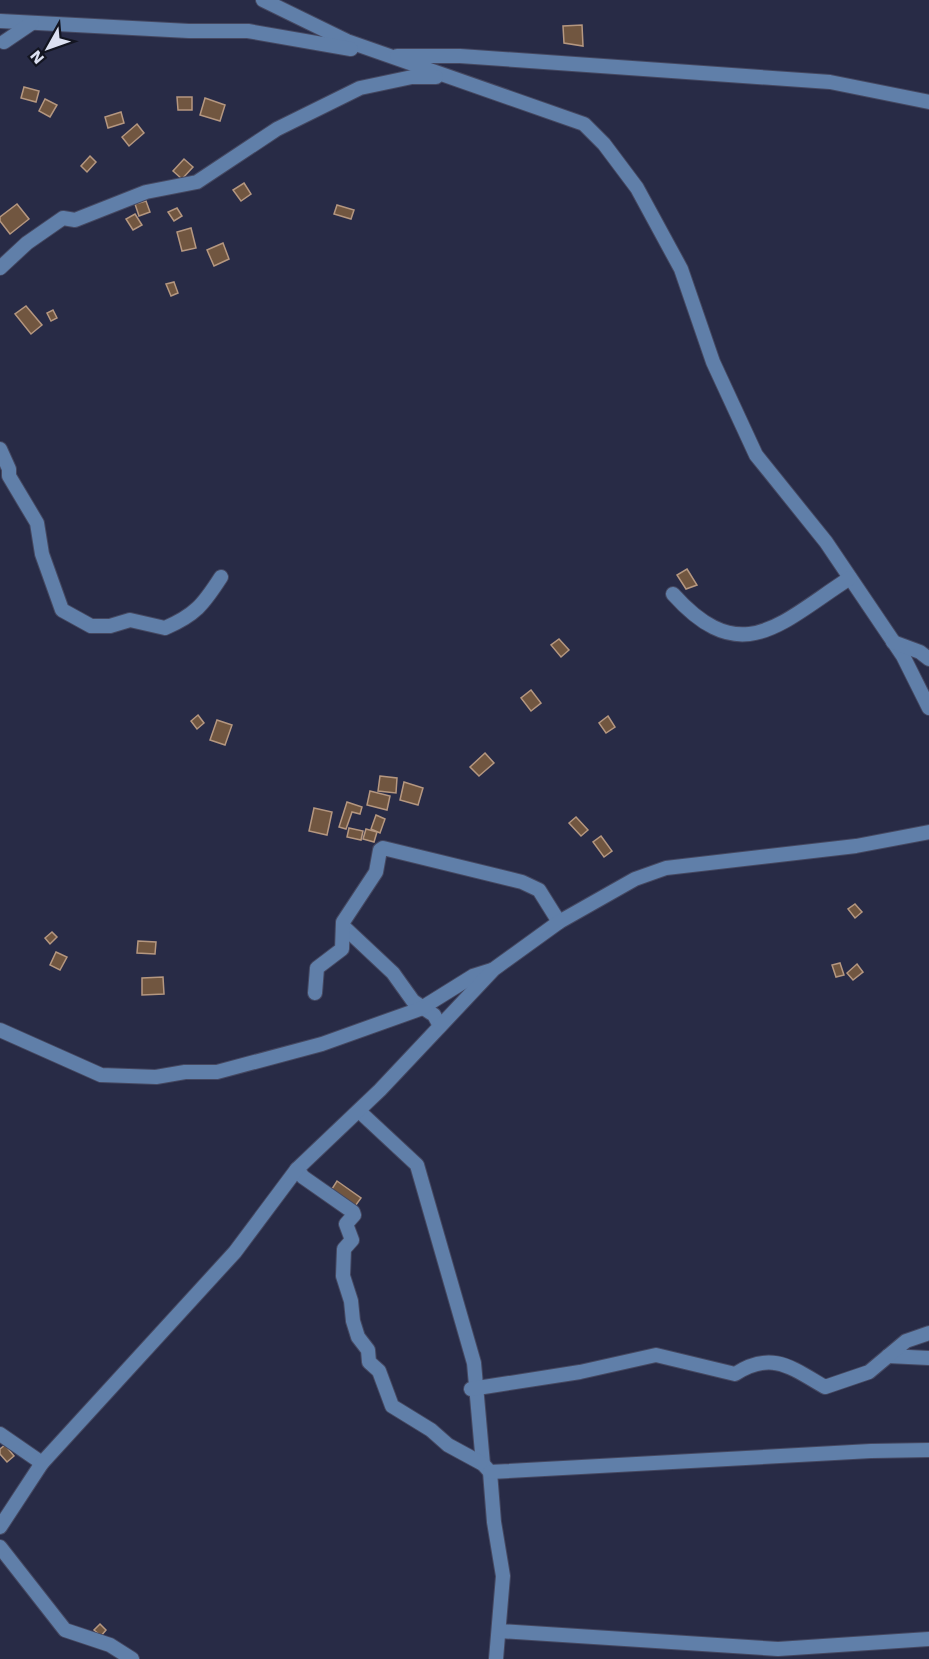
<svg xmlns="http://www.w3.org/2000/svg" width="929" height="1659" viewBox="0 0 929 1659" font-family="'Work Sans',sans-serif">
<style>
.building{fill:#715640;stroke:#b59780;stroke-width:1.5}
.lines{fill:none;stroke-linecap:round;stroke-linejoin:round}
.minor-casing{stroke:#454861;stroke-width:16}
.minor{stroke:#607fa9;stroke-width:14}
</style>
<rect width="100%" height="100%" fill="#282b46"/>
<g class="building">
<polygon points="582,25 583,46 564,43 563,26"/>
<polygon points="24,87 39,91 36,102 21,98"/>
<polygon points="177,97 192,97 192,110 178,110"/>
<polygon points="205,98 225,105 220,121 200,115"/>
<polygon points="45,99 57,105 50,117 39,111"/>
<polygon points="121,112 124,123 108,128 105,117"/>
<polygon points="137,124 144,133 129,146 122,137"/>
<polygon points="90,156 96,162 87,172 81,166"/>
<polygon points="184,159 193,167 182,179 173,171"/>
<polygon points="244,183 251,194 241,201 233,190"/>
<polygon points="146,201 150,212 139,216 135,204"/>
<polygon points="17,204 29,219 10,234 0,221 0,217"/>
<polygon points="337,205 354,210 351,219 334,214"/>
<polygon points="177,208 182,216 174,221 168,212"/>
<polygon points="135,214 142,225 133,230 126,219"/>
<polygon points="191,228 196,248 182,251 177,232"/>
<polygon points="223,243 229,259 214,266 207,250"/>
<polygon points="174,282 178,293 171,296 166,284"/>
<polygon points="26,306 42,325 31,334 15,314"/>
<polygon points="53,310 57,318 51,321 47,313"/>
<polygon points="687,569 697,585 686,589 677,575"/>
<polygon points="559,639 569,650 561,657 551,645"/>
<polygon points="531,690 541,703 531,711 521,698"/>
<polygon points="198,715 204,723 197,729 191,721"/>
<polygon points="608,716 615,727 606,733 599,723"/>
<polygon points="217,720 232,725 225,745 210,740"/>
<polygon points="485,753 494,763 479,776 470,767"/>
<polygon points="380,776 397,778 396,793 378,791"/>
<polygon points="404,782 423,788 418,805 400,800"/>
<polygon points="370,791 390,796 387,810 367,805"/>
<polygon points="347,802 362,807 360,814 352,812 346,829 339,827"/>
<polygon points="314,808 332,812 327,835 309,831"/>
<polygon points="376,815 385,819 380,833 371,829"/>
<polygon points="576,817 588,830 581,836 569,823"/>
<polygon points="349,828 363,831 361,840 347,837"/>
<polygon points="366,829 377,832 374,842 363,839"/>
<polygon points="601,836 612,851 604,857 593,842"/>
<polygon points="855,904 862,912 855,918 848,909"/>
<polygon points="52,932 57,937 50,944 45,938"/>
<polygon points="138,941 156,942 155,954 137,953"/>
<polygon points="56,952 67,957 60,970 50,965"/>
<polygon points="840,963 844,975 836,977 832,965"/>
<polygon points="857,964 863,972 853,980 847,973"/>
<polygon points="163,977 164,994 142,995 142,978"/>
<polygon points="337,1181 361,1198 353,1209 330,1192"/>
<polygon points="5,1445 14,1456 7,1462 0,1454 0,1449"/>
<polygon points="100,1624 106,1630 101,1636 94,1630"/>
</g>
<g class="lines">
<g class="minor-casing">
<g id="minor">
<polyline points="263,0 347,41 584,124 604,144 637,188 681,269 713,362 756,455 826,542 903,656 929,708"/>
<polyline points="0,21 189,31 248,31 351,49"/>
<polyline points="4,42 32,23"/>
<polyline points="397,56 460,56 830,82 929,102"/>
<polyline points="0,268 27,243 63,218 75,220 146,192 197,182 277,129 360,88 412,77 436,77"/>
<path d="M0 449 9 469V476L37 523 42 554 62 610 91 626H110L130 620 165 628C195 615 203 605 221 577"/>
<path d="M673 594C742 671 781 622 850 578"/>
<polyline points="893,642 920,652 929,659"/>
<polyline points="344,927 393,973 413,1001 434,1015 440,1026"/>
<polyline points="315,993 317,968 342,949 343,922 376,872 380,850 383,848 522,882 539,890 559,922"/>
<polyline points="0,1030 101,1075 156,1077 185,1072 217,1072 322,1044 420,1009 473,976 492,970"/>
<polyline points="359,1111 417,1165 474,1363 483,1464"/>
<polyline points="297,1169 303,1177 353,1212 354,1215 346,1224 352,1240 344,1249 343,1276 351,1301 353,1321 358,1337 368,1350 369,1362 379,1371 392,1406 431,1430 448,1445 483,1464 490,1472 494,1522 503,1576 496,1659"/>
<polyline points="888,1356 929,1358"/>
<path d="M471 1389 580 1372 656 1355 735 1374C772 1350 792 1368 825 1387L869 1372 906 1341 929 1333"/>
<polyline points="0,1434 42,1463"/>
<polyline points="490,1472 871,1451 929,1450"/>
<polyline points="0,1527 42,1463 235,1252 297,1169 380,1090 494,969 559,922 635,879 666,868 856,846 929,832"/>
<polyline points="0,1547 65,1630 110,1645 132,1659"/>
<polyline points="499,1631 778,1649 929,1639"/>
</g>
</g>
<use href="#minor" class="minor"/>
</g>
<g transform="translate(48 48) rotate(230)" stroke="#131521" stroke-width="4.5" paint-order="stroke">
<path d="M0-4.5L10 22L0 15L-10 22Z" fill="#dce0f1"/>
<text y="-9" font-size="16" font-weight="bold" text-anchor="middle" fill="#dce0f1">N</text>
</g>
</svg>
